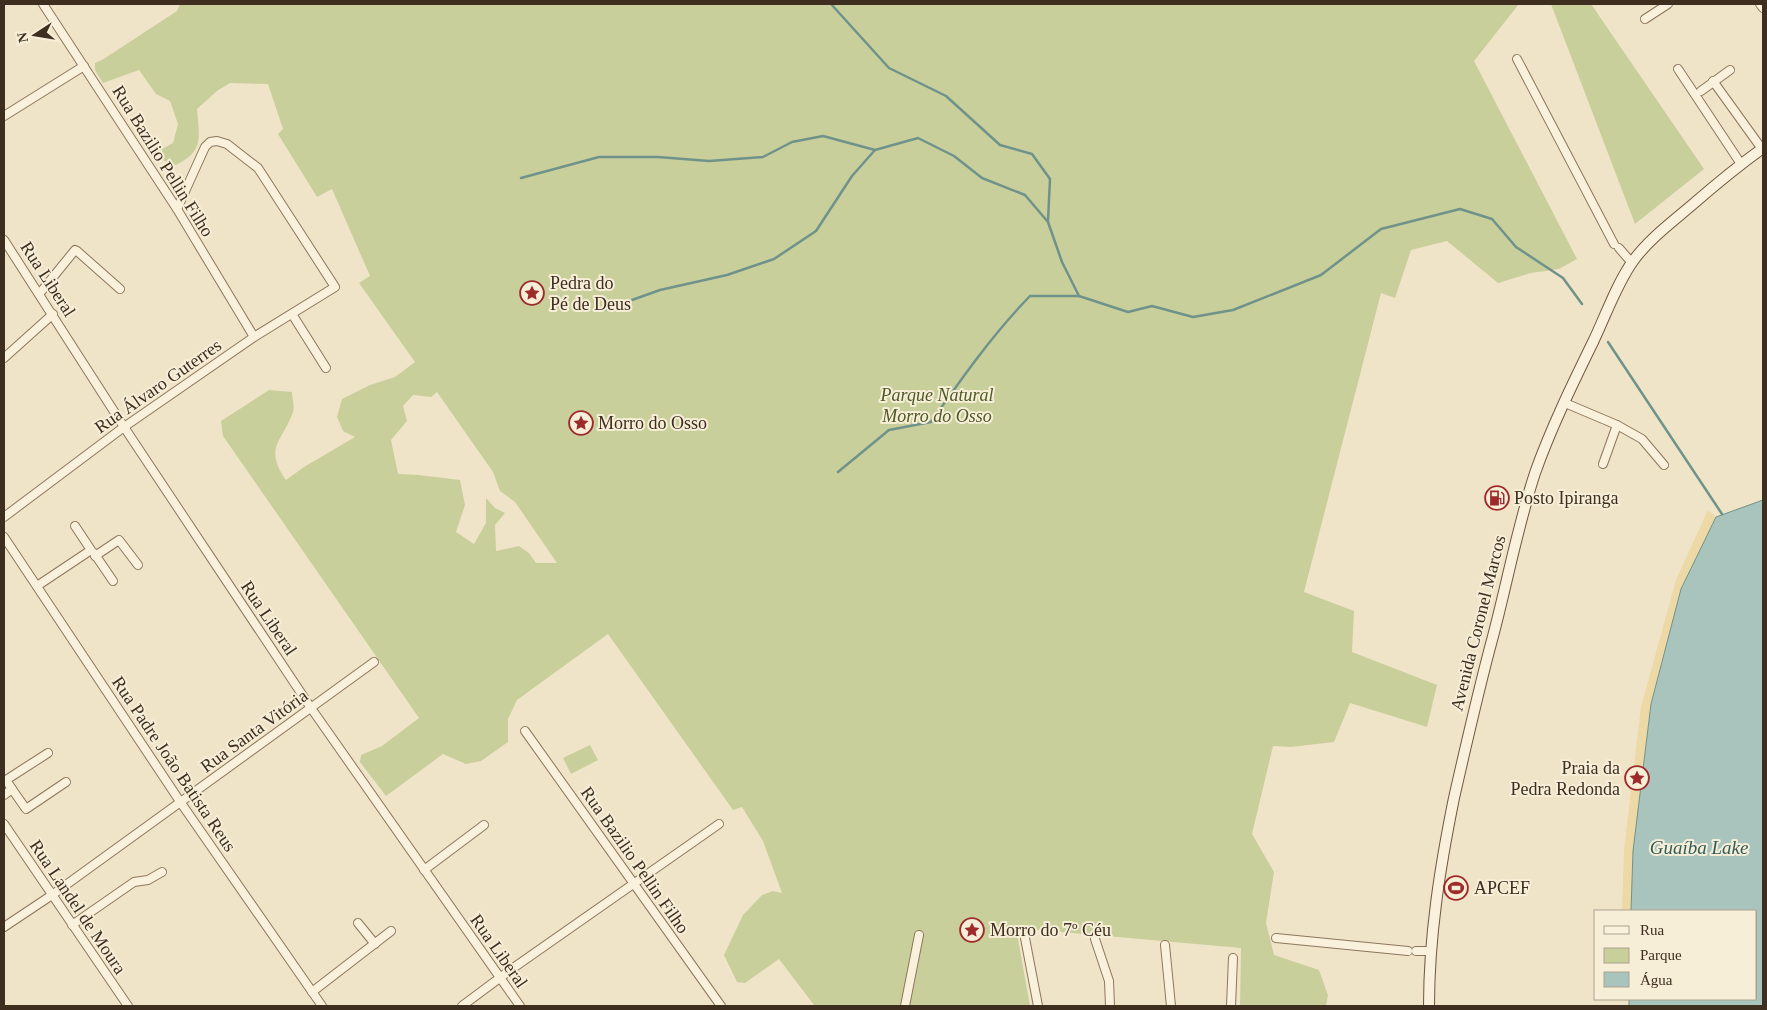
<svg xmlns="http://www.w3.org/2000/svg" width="1767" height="1010" viewBox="0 0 1767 1010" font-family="Georgia,serif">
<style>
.green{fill:#c9cf9b;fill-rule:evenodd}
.sand{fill:#ecd9a5}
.water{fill:#a9c4bc;stroke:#6f938a}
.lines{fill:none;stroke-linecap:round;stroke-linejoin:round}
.stream{stroke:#6f938a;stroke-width:2.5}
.minor-casing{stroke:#8d765c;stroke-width:10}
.secondary-casing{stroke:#6f573f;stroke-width:12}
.minor{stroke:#faf1dc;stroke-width:8}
.secondary{stroke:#faf1dc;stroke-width:10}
.labels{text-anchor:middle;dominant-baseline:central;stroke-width:4;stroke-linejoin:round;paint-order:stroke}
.street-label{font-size:18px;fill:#3d2e20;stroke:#f7eed8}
.poi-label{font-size:18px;fill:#3d2e20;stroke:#f7eed8;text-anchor:start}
.park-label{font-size:18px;font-style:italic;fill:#4d5a26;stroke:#f7eed8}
.water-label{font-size:19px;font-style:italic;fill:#2f5d5a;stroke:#f7eed8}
</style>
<rect width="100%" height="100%" fill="#f0e4c8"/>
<g class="green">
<path d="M180 4H1519L1474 61 1577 259 1559 269 1531 273 1498 283 1447 241 1411 250 1395 298 1381 293 1304 592 1354 611 1352 652 1437 685 1427 727 1350 703 1334 742 1291 747 1273 746 1252 834 1274 872 1266 923 1274 955 1319 970 1328 995 1326 1006H1240L1241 948 1016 928 1030 1006H812L814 1005 779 959 745 983 737 982 724 955 743 915 762 895 773 891 782 893 763 841 742 807 733 810 608 634 517 700 508 719V742L481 761 466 764 443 754 386 796 360 762 361 755 382 746 419 718 223 436 221 421 269 390 292 392C292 398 295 406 293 412 283 441 263 447 286 480L304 467 355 437 343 431 337 417 342 399 370 385 395 377 415 362 359 283 370 276 332 189 317 197 278 134 283 129 268 84 230 83 217 91 197 109C199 136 205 151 176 165L162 160V149L173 143 178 124 170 101 156 94 139 70 103 83 95 70V63L102 60 177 11ZM437 392 493 472 500 491 515 502 557 563H536L529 553 519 546 496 551 495 525 505 513 495 508 486 498V523L474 544 456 532 465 505 460 480 419 475 398 474 391 440 407 421 403 406 413 395 431 397Z"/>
<polygon points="1551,4 1591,4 1704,169 1635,224"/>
<polygon points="590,745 598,760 571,774 563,758"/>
</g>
<polygon class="sand" points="1708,510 1716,517 1681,589 1651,704 1633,851 1631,911 1622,911 1624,850 1641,707 1676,580"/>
<polygon class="water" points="1763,500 1763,1006 1629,1006 1629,999 1756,999 1756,911 1631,911 1633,851 1651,704 1681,589 1716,517"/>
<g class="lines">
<g class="stream">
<polyline points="831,4 889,68 946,96 1000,145 1032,154 1050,179 1048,221"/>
<polyline points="521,178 599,157 658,157 709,161 763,157 792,142 823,136 875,150"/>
<polyline points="604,310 660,290 727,275 774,259 816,231 852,176 875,150 918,138 954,156 982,178 1025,195 1048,222 1062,262 1079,296 1128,312 1152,306 1193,317 1233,310 1321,275 1381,229 1460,209 1492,219 1516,247 1563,278 1582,304"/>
<polyline points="1608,342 1722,514"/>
<path d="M838 472 889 430 931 422C962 378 993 334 1030 296H1079"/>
</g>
<g class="minor-casing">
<g id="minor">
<polyline points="43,4 177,209 254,337"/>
<polyline points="1760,4 1763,8"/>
<polyline points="1645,19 1668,4"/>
<polyline points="1517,59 1614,244"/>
<polyline points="1678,69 1741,164"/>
<polyline points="1713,81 1762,149"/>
<polyline points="1701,91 1730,70"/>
<polyline points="4,116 84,66"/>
<polyline points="4,240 124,427 311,708 520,1006"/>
<polyline points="1619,248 1632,263"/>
<polyline points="40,293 75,250 77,251 120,289"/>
<polyline points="292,314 326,368"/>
<polyline points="4,358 53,314"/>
<polyline points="1565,403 1617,425 1642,439 1664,465"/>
<polyline points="1603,464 1617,425"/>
<polyline points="4,517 124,427 254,337 335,287 258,168 227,144 217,141 210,142 205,147 177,209"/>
<polyline points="4,537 181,803 322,1006"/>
<polyline points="94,553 113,581"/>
<polyline points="95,556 119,540 138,565"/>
<polyline points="37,586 91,550 75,526"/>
<polyline points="525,731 721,1006"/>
<polyline points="12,789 26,809 66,782"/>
<polyline points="4,795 12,789 6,780 48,753"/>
<polyline points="4,824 128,1006"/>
<polyline points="424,870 484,825"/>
<polyline points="358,923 375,944"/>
<polyline points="72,925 134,882 148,880 162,872"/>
<polyline points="4,927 52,895 374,662"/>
<polyline points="1025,938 1038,1006"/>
<polyline points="1276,938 1408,951"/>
<polyline points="1095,939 1109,981 1110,1006"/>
<polyline points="1165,945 1171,1006"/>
<polyline points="1416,951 1431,951"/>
<polyline points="312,992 391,931"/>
<polyline points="462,1006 509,971 719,824"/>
<polyline points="905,1006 919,935"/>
<polyline points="1231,1006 1233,958"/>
</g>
</g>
<g class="secondary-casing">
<path id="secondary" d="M1429 1006C1429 936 1440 867 1454 798 1466 745 1478 692 1492 640 1507 584 1517 528 1535 473 1551 428 1572 385 1593 342 1606 315 1616 285 1633 261 1649 239 1672 222 1692 205 1715 185 1738 166 1763 148"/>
</g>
<use href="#minor" class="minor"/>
<use href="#secondary" class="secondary"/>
</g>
<defs>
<g id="sight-ring" transform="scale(1.25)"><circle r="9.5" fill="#f7eed8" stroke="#9e2a2b" stroke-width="1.5"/><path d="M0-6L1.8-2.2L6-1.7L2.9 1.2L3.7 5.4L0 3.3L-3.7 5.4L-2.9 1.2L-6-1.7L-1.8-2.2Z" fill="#9e2a2b"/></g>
<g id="fuel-ring" transform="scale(1.25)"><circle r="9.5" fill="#f7eed8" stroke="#9e2a2b" stroke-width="1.5"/><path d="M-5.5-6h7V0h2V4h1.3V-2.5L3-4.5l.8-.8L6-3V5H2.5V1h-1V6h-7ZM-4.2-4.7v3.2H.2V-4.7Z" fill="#9e2a2b"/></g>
<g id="stadium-ring" transform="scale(1.25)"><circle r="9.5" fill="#f7eed8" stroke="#9e2a2b" stroke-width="1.5"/><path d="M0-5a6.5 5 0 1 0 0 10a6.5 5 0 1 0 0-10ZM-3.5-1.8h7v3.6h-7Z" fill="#9e2a2b"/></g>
</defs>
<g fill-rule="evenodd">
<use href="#sight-ring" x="532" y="293"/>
<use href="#sight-ring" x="581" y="423"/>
<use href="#fuel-ring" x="1497" y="498"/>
<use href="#sight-ring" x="1637" y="778"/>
<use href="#stadium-ring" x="1456" y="888"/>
<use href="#sight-ring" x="972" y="930"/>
</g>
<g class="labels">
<g class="street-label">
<text transform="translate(163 161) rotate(58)">Rua Bazilio Pellin Filho</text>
<text transform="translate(48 279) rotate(57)">Rua Liberal</text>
<text transform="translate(158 386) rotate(-35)">Rua Álvaro Guterres</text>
<text transform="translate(269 618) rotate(56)">Rua Liberal</text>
<text transform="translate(1478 623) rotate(-76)">Avenida Coronel Marcos</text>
<text transform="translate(254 731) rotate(-36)">Rua Santa Vitória</text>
<text transform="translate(174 764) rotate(56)">Rua Padre João Batista Reus</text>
<text transform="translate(635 860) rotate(55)">Rua Bazilio Pellin Filho</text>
<text transform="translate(78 907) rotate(56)">Rua Landel de Moura</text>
<text transform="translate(499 951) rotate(55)">Rua Liberal</text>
</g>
<g class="poi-label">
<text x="550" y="283">Pedra do<tspan x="550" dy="21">Pé de Deus</tspan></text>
<text x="598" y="423">Morro do Osso</text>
<text x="1514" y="498">Posto Ipiranga</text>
<text x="1620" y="768" text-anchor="end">Praia da<tspan x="1620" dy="21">Pedra Redonda</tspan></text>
<text x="1474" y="888">APCEF</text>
<text x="990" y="930">Morro do 7º Céu</text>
</g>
<g class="park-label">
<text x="937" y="395">Parque Natural<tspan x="937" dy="21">Morro do Osso</tspan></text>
</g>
<g class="water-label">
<text x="1699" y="847">Guaíba Lake</text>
</g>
</g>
<rect width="1767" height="1010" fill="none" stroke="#3d2e20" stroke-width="10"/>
<rect x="1594" y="910" width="162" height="90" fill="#f7eed8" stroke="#ada18e"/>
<rect x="1604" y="926" width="25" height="8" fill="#faf1dc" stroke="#ada18e"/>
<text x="1640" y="935" font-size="15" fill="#3d2e20">Rua</text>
<rect x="1604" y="948" width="25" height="15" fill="#c9cf9b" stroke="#ada18e"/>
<text x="1640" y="960" font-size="15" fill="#3d2e20">Parque</text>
<rect x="1604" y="972" width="25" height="15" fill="#a9c4bc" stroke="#ada18e"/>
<text x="1640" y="985" font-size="15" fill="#3d2e20">Água</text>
<g transform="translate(35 35) rotate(258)" stroke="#f7eed8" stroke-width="4" paint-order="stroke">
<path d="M0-4L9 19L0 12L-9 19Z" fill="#3d2e20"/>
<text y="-8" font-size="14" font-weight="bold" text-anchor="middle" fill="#3d2e20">N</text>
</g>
</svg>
